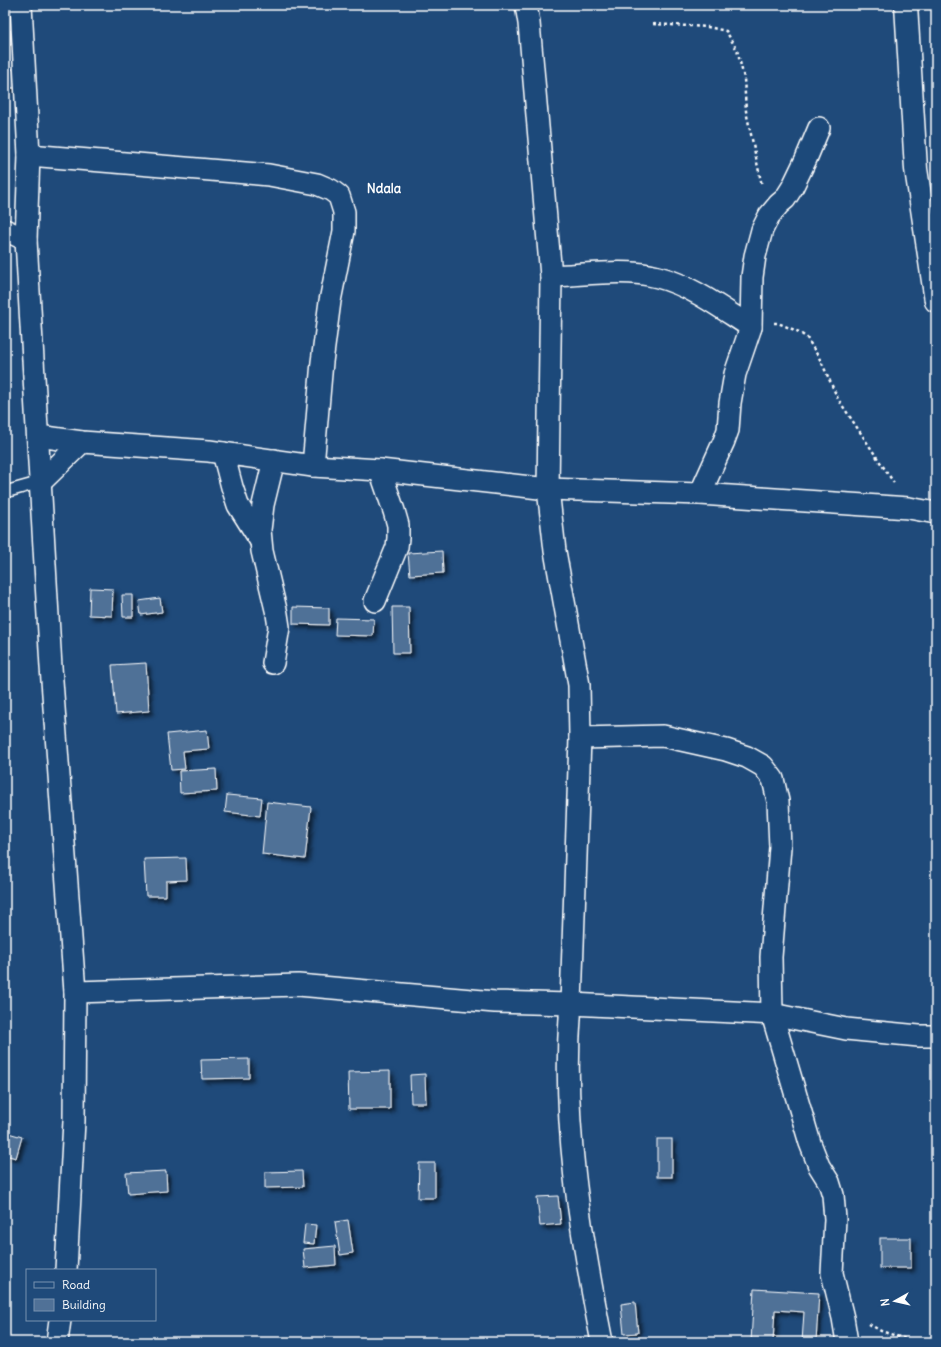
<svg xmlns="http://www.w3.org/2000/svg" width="941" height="1347" viewBox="0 0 941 1347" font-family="Delius,sans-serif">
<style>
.building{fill:#507197;stroke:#fff;filter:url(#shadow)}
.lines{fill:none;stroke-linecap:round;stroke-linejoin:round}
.service-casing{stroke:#fff;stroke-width:14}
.minor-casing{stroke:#fff;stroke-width:24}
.tertiary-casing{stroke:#fff;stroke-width:25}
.path{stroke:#fff;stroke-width:2.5;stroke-dasharray:3 3;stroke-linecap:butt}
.service{stroke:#1f4a7a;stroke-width:11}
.minor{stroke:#1f4a7a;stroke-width:21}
.tertiary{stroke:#1f4a7a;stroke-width:22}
.labels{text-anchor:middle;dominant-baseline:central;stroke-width:3;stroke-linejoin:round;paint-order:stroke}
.quarter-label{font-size:13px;font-weight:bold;fill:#fff;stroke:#1f4a7a}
</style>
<defs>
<filter id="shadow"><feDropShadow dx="3.5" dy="3.5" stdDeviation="2" flood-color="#0009"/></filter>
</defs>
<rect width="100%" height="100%" fill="#1f4a7a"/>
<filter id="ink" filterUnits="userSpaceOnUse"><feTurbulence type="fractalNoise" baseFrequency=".025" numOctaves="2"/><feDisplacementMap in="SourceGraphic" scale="8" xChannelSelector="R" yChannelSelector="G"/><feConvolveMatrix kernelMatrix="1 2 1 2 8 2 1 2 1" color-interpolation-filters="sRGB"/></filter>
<g filter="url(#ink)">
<g class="building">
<polygon points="10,30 11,45 5,45 5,31"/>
<polygon points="5,69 16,69 17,88 5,88"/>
<polygon points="442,551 443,573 410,575 408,553"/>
<polygon points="90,588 113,589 112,616 89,615"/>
<polygon points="122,595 133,595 133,617 123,617"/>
<polygon points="160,598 162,612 141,615 139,601"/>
<polygon points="293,607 329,608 329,625 293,624"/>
<polygon points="392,607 409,607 410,653 393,653"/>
<polygon points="336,618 374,619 373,636 335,635"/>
<polygon points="146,663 149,711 116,714 112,665"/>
<polygon points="207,730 209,749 183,751 185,769 171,770 167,734"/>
<polygon points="216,769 217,791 180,793 179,771"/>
<polygon points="227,795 262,798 260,816 225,812"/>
<polygon points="267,802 311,807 305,859 262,854"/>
<polygon points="186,858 187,880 166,881 166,896 146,896 144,859"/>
<polygon points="249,1059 249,1078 202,1079 201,1060"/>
<polygon points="390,1071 390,1109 349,1109 348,1072"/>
<polygon points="425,1074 426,1103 411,1103 410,1075"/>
<polygon points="5,1132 22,1137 16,1158 5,1155"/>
<rect x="657" y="1139" width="15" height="38"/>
<polygon points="419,1163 435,1163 435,1198 418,1198"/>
<polygon points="166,1171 167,1191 128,1194 126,1173"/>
<polygon points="302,1171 303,1187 265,1188 265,1172"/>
<polygon points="558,1196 561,1224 540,1226 537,1197"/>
<polygon points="348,1220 353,1253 340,1255 335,1222"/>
<polygon points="305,1224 316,1225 314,1244 303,1243"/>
<rect x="880" y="1238" width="31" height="30"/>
<polygon points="335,1246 336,1265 305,1268 303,1249"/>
<polygon points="754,1289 819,1293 816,1342 802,1342 804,1312 775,1310 773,1342 751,1342"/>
<polygon points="635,1302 638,1333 624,1334 621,1304"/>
</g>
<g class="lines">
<g class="service-casing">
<polyline id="service" points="5,492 41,482"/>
</g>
<g class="minor-casing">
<g id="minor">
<polyline points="21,5 29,155 26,240 51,667 75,992 74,1121 66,1270"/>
<path d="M526 5 529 23 551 276 548 489 555 551 579 685 580 738 571 1004C561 1117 580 1231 602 1342"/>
<polyline points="29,155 269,175 317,184 331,190 339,196 344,212 344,231 330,301 322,362 313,466"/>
<polyline points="5,230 26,240"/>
<path d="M551 276C586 275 624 268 658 277 692 286 721 308 751 327"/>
<polyline points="38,436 82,442 209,451 313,466 380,470 548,489 700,494 909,508 936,513"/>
<polyline points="223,453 232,487 238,505 260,540"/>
<polyline points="41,482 82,442"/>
<polyline points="700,494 724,441 728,430 730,403 735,374 751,327 752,277 755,256 762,230 769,216 779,204 785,199 792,188 806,159 819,128"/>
<polyline points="375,601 397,547 398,538 398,525 394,511 380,470"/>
<polyline points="273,663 279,627 277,614 262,551 260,530 263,505 274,460"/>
<polyline points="580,738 663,736 726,750 747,757 763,766 773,779 778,801 780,847 771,957 772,1014 810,1143 819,1166 829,1182 833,1195 835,1219 832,1273 843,1318 847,1342"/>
<polyline points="75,992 298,985 495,1002 571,1004 772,1014 846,1029 919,1036 936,1036"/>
<polyline points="57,1342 60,1320"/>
</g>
</g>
<g class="tertiary-casing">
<polyline id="tertiary" points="906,5 916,169 936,301"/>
</g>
<g class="path">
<polyline points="653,24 708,27 726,31 737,50 744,78 746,111 762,186"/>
<polyline points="774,323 778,323 799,332 807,338 821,361 838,399 894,483"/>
<polyline points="869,1324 881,1331 915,1342"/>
</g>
<use href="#service" class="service"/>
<use href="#minor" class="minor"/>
<use href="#tertiary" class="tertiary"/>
</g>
</g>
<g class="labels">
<g class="quarter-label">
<text x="384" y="188">Ndala</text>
</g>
</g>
<rect width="941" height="1347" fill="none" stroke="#1f4a7a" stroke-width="20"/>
<rect x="10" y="10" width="921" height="1327" fill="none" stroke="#fff" stroke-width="1.5" filter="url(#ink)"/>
<rect x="26" y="1269" width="130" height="52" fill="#1f4a7a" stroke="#7992af"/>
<rect x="34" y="1282" width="20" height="6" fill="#1f4a7a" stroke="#7992af"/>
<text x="62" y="1289" font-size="12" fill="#ffffff">Road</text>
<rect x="34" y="1299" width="20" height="12" fill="#507197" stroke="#7992af"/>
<text x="62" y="1309" font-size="12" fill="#ffffff">Building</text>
<g transform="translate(895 1301) rotate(262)" stroke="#1f4a7a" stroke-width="3" paint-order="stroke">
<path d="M0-3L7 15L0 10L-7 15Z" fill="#ffffff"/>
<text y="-6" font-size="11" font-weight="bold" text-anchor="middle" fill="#ffffff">N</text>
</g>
</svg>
